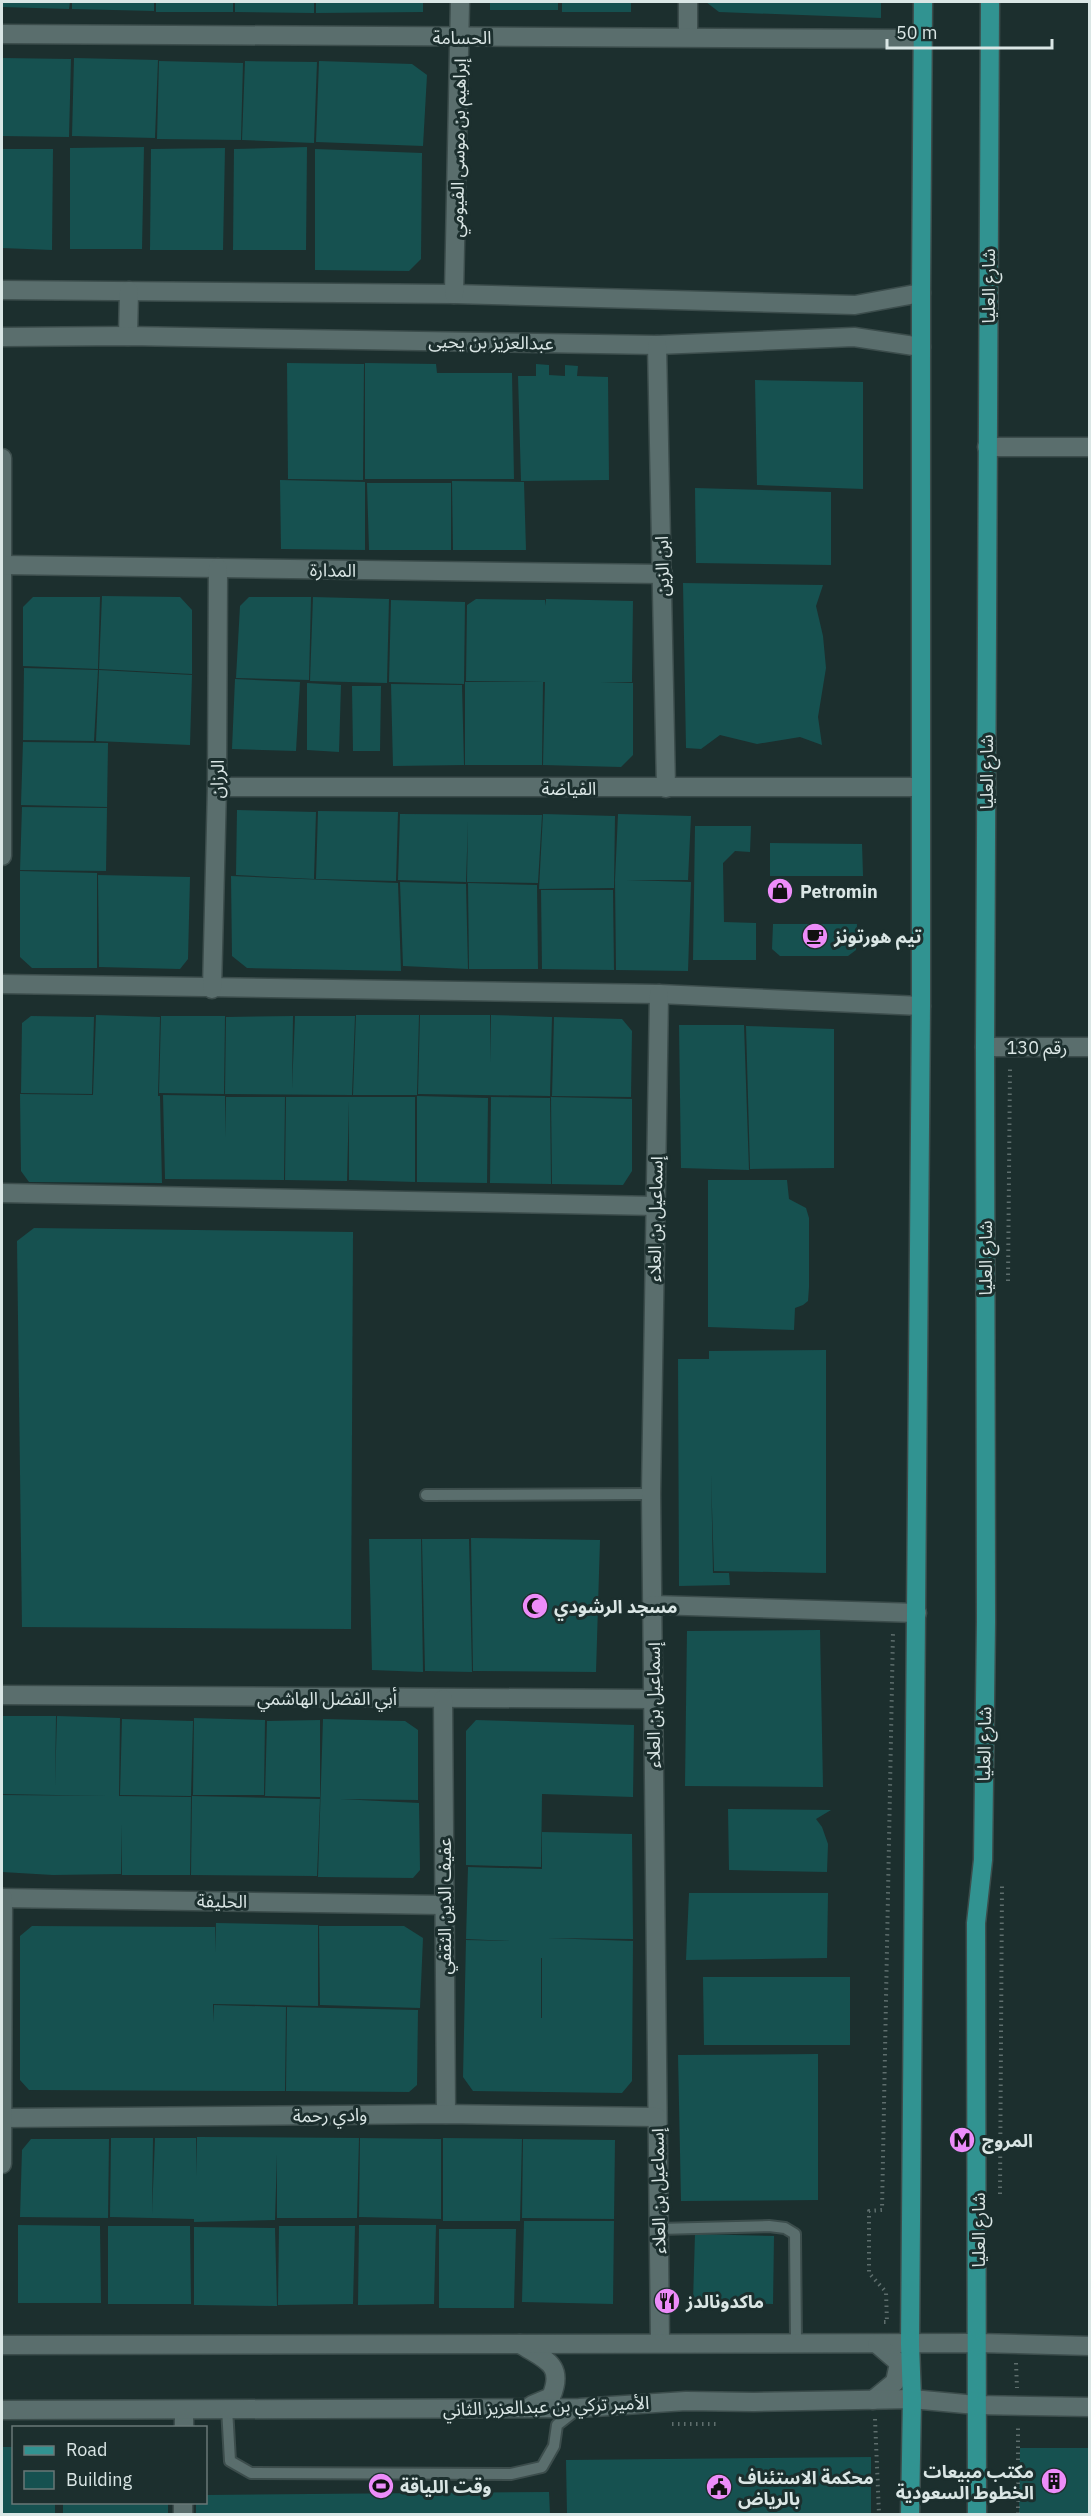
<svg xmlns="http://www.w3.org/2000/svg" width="1091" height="2516" viewBox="0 0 1091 2516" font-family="'IBM Plex Sans','Noto Sans Arabic',sans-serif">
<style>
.building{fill:#165150;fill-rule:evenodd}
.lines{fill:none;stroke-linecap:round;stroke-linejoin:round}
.service-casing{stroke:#3c4d4c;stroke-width:14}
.minor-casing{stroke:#3c4d4c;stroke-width:21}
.tertiary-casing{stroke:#3c4d4c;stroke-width:21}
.primary-casing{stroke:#3c4d4c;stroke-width:21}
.path{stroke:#5e6e6d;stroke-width:4;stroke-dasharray:1.5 4.5;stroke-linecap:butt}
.service{stroke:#5a6e6d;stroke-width:10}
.minor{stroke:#5a6e6d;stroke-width:18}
.tertiary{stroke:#5a6e6d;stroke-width:18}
.primary{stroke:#319391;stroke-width:18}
.labels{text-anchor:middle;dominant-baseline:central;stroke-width:6;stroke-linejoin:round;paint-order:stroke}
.street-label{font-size:18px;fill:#dae6e5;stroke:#1c2f2e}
.poi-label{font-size:18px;font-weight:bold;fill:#dae6e5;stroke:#1c2f2e;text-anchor:start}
</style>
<rect width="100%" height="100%" fill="#1c2f2e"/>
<g class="building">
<polygon points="2,2 70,2 69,9 2,7"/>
<polygon points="72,2 154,2 154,11 72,9"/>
<rect x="156" y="2" width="77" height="10"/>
<polygon points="235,2 314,2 314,13 235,12"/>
<polygon points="316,2 423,2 423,12 316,13"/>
<rect x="490" y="2" width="68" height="8"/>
<rect x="562" y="2" width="69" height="10"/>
<polygon points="706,2 881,2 881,18 719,12"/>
<polygon points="2,58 71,59 69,137 2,136"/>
<polygon points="74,58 158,60 155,138 72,136"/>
<polygon points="159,61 243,63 241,140 157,139"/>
<polygon points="245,61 317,62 314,143 242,140"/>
<polygon points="319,61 412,64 427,75 423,146 316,142"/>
<polygon points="144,147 142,249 70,249 70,148"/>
<polygon points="307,147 306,250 233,250 234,149"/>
<polygon points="225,148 223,250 150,250 151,149"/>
<polygon points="2,149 53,149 52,250 2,248"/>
<polygon points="315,149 422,153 421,259 409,271 315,270"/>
<polygon points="287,363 364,364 363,480 288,479"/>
<polygon points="365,363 436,364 437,373 512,373 514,479 365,479"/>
<polygon points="536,364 549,365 549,375 565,376 565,365 578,366 577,376 608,377 609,480 521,481 518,376 536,376"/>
<polygon points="755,380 863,382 863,489 757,485"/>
<polygon points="280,480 365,482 365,550 281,549"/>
<polygon points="452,481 524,482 526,550 453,550"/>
<polygon points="367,483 451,483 451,550 369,550"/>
<polygon points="695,488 831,492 831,565 696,563"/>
<polygon points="683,583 823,585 816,606 823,636 826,668 818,717 822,745 800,737 757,744 720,735 701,749 686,748"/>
<polygon points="102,596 180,597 192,610 192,674 99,669"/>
<polygon points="33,597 100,597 98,669 23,666 23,607"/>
<polygon points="249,597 311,597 309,680 236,678 240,606"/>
<polygon points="313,597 389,599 387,683 310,681"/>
<polygon points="476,599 545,600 546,606 546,599 633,601 632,682 601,682 633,683 633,755 621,767 543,765 545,682 466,681 467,605"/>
<polygon points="391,600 465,602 464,684 389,682"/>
<polygon points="24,668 98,670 94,741 23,740"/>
<polygon points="99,670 192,675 190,745 96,741"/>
<polygon points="235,679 300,682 296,751 232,749"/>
<polygon points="465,682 543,682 542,765 465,765"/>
<polygon points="307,683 341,685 339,752 307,750"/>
<polygon points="391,684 462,685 464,765 393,766"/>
<polygon points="352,686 381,686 380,751 353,751"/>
<polygon points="23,742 108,743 107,807 21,805"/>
<polygon points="22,807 107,808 106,871 20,870"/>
<polygon points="237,810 316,812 314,879 236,875"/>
<polygon points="318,811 398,812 396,881 316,879"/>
<polygon points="400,814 542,815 538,883 467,882 468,821 466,882 398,880"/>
<polygon points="543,814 615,816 614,888 539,889"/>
<polygon points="618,814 691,816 688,880 627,880 691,882 688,971 616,970 615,880"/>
<polygon points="695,826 751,826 750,852 735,851 723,863 724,922 756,923 756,960 693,960"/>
<polygon points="770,843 862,844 863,876 770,876"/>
<polygon points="20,871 97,873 97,968 32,968 20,957"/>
<polygon points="98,875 190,877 188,959 180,969 99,967"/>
<polygon points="231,876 398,883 401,971 247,968 232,956"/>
<polygon points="400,882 466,884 468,969 403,966"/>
<polygon points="468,883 537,885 538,969 469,969"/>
<polygon points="541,890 613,890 614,970 542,969"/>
<polygon points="773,924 857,924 856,950 848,956 780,956 772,949"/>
<polygon points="96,1015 160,1017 158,1096 160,1096 162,1183 29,1182 21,1171 20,1094 93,1095"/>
<polygon points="356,1015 419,1015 417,1095 353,1095"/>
<polygon points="420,1015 490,1015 490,1064 491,1015 552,1017 550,1096 418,1094"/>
<polygon points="31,1016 94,1017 92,1094 21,1093 22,1023"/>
<polygon points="161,1016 225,1016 224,1094 159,1093"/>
<polygon points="293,1016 292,1089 295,1016 355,1016 352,1095 225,1094 226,1017"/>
<polygon points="554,1017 622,1019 632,1031 631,1097 552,1096"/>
<polygon points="679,1025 744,1025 749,1170 681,1168"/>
<polygon points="746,1026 834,1029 834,1168 750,1169"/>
<polygon points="163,1095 225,1096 225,1137 226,1097 285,1097 284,1180 165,1179"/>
<polygon points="417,1096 488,1098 487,1183 417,1182"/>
<polygon points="286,1097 415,1097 415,1182 349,1180 349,1101 347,1181 285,1180"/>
<polygon points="491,1097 550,1098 551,1184 490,1183"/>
<polygon points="551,1097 632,1099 632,1171 623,1185 552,1184"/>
<polygon points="708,1180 787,1180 789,1199 806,1208 809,1218 809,1287 808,1301 803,1305 795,1308 794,1330 708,1327"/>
<polygon points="34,1228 353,1232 351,1629 22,1627 17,1241"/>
<polygon points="826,1350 826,1573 714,1571 711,1474 713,1573 729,1573 730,1585 679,1586 678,1359 709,1359 709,1351"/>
<polygon points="471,1538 600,1540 596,1672 473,1671"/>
<polygon points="369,1539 421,1539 423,1672 372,1670"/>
<polygon points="422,1539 469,1539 472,1672 425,1671"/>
<polygon points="820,1630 823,1787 685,1786 687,1631"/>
<polygon points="2,1716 56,1716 55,1786 57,1716 120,1718 119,1796 191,1797 190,1875 122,1875 122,1824 121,1874 53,1875 2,1872 2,1795 108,1796 2,1794"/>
<polygon points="194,1718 265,1720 264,1795 193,1795"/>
<polygon points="122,1719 193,1721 191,1796 120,1795"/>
<polygon points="323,1719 405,1721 418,1730 418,1800 340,1799 419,1803 420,1870 413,1878 318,1877"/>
<polygon points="320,1720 320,1797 265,1796 267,1721"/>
<polygon points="476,1720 634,1725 633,1797 542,1794 541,1867 466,1865 466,1731"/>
<polygon points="192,1796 320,1799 317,1876 191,1875"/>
<polygon points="728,1809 831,1810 816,1819 822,1827 828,1844 827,1872 729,1870"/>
<path d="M542 1832 632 1834 633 1939 547 1938 633 1941 632 2081 622 2093 473 2091 463 2077 466 1940 510 1941 466 1939 468 1867 542 1869ZM541 1958H542V2018H541Z"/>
<polygon points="689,1893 828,1893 827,1958 686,1960"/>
<polygon points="216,1923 318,1925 318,2006 213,2004 213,2022 214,2005 286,2007 285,2091 29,2090 20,2080 20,1936 32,1926 215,1927 215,1952"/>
<polygon points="319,1926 404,1926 423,1938 420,2008 320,2005"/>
<polygon points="703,1977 850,1977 850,2045 704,2045"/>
<polygon points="287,2007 418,2010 417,2085 409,2092 286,2091"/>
<polygon points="818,2054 818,2200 681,2201 678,2055"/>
<polygon points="197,2137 359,2138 357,2218 277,2218 277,2154 275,2220 194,2222 194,2219 110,2217 111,2138 153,2138 152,2214 155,2138 196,2138 196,2176"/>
<polygon points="360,2138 441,2139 441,2219 359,2217"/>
<polygon points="443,2138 522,2139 520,2221 443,2221"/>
<polygon points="31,2139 109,2139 108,2218 20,2217 22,2150"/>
<polygon points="523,2139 615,2140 614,2219 522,2218"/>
<polygon points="524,2221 614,2221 613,2304 522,2302"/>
<polygon points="18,2225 100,2226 101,2303 18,2303"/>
<polygon points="359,2225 436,2225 434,2304 358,2305"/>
<polygon points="108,2226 190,2226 191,2304 108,2304"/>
<polygon points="279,2226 355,2226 353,2304 278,2305"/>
<polygon points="194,2227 275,2228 277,2306 194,2305"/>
<polygon points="439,2229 516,2229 514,2308 439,2308"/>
<polygon points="695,2234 774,2236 773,2304 693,2302"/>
<polygon points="2,2447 14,2447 14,2502 55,2502 55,2514 2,2514"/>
<polygon points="1020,2448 1089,2448 1089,2514 1019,2514"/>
<polygon points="871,2457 871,2514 567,2514 566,2460"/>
<polygon points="549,2492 550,2514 196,2514 196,2502 206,2502 206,2495"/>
<rect x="63" y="2502" width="105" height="12"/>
</g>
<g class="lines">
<g class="service-casing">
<g id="service">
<polyline points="426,1495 651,1494"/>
<polyline points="659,2229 769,2226 785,2228 795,2234 796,2343"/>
<polyline points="227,2408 230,2461 251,2473 511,2474 542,2467 554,2446 557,2425 576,2410"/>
</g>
</g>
<g class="minor-casing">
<g id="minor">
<polyline points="688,2 688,37"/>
<polyline points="2,34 923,39"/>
<polyline points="2,290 454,294 855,305 921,293"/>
<polyline points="454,294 460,2"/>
<polyline points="128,336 129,291"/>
<polyline points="2,337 128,336 657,345 854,337 921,347"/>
<polyline points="657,345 666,788"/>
<polyline points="987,447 1090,447"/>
<polyline points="2,458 2,856"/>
<polyline points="3,565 663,574"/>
<polyline points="217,787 920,787"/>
<polyline points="2,984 659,994 921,1006"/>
<polyline points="212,989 217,787 218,568"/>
<polyline points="659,994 651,1494 660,2343"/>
<polyline points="985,1047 1090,1047"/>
<polyline points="2,1193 656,1206"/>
<polyline points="653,1605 917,1613"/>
<polyline points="2,1695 652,1699"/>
<polyline points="443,1699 446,2114"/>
<polyline points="2,1898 443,1905"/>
<polyline points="2,2118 446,2114 657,2117"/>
<polyline points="2,2164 3,1898"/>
<polyline points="184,2428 184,2410"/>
<polyline points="183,2514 183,2502"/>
</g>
</g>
<g class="tertiary-casing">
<g id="tertiary">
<path d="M520 2344C545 2360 565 2364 551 2397L532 2405"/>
<polyline points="2,2345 978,2343 1090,2346"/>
<polyline points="873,2400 895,2382 899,2363 877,2344"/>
<polyline points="2,2410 579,2408 686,2401 754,2402 912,2399 976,2405 1090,2407"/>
</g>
</g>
<g class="primary-casing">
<g id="primary">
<polyline points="910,2514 912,2399 910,2344 921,1006 921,293 923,2"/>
<polyline points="977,2514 976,1923 983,1860 986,1621 985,1047 990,2"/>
</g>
</g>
<g class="path">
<polyline points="1008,1281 1010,1067"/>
<polyline points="1000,2194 1002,1886"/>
<polyline points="884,2322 887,2322 886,2292 869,2273 869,2211 882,2210 893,1631"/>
<polyline points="1016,2363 1017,2388"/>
<polyline points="875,2419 879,2514"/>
<polyline points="672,2424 718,2424"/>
<polyline points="1018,2514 1018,2425"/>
</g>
<use href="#service" class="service"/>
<use href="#minor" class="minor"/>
<use href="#tertiary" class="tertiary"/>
<use href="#primary" class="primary"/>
</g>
<defs>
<g id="shop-disc" transform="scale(1.35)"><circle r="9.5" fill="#ed8cf9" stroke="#1c2f2e"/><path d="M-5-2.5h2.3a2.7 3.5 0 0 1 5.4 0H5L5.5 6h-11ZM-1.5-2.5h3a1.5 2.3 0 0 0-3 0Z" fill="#111"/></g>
<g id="cafe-disc" transform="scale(1.35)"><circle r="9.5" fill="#ed8cf9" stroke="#1c2f2e"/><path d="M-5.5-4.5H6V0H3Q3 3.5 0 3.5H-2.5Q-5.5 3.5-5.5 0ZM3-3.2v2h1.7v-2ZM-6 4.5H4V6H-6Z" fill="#111"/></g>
<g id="mosque-disc" transform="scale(1.35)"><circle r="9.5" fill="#ed8cf9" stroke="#1c2f2e"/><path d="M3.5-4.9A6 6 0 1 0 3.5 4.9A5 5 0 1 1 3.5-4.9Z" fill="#111"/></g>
<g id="metro-disc" transform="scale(1.35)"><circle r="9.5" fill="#ed8cf9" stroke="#1c2f2e"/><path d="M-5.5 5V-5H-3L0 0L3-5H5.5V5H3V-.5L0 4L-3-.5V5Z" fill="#111"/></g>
<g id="restaurant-disc" transform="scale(1.35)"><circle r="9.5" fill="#ed8cf9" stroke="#1c2f2e"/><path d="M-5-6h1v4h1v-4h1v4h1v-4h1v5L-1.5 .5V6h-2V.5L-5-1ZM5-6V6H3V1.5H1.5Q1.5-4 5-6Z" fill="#111"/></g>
<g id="building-disc" transform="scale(1.35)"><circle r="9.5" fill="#ed8cf9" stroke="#1c2f2e"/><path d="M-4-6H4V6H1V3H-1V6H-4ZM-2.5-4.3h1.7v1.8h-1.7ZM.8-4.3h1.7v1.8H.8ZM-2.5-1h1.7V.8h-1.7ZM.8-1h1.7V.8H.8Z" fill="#111"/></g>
<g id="stadium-disc" transform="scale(1.35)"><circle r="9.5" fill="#ed8cf9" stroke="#1c2f2e"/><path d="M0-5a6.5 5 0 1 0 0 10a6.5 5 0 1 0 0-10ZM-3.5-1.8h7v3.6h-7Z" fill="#111"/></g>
<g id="civic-disc" transform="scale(1.35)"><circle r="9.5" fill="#ed8cf9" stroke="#1c2f2e"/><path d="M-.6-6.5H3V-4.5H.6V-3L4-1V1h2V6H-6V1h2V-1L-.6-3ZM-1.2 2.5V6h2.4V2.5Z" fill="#111"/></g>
</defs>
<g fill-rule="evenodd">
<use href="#shop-disc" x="780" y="891"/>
<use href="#cafe-disc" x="815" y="936"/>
<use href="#mosque-disc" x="535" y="1606"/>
<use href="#metro-disc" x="962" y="2140"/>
<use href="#restaurant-disc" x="667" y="2301"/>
<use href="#building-disc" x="1054" y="2481"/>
<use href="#stadium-disc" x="381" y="2486"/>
<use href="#civic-disc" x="719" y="2487"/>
</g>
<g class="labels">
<g class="street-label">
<text x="462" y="37">الحسامة</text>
<text transform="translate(458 148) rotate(-89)">إبراهيم بن موسى الفيومي</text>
<text transform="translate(988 286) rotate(-90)">شارع العليا</text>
<text transform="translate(491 342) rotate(1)">عبدالعزيز بن يحيى</text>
<text transform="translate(662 566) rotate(-91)">ابن الزين</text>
<text transform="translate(333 570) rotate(1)">المدارة</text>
<text transform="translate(986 772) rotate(-90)">شارع العليا</text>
<text transform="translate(217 779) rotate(-89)">الرزان</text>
<text x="569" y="788">الفياضة</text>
<text x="1037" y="1047">رقم 130</text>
<text transform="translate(655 1219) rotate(-89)">إسماعيل بن العلاء</text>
<text transform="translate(985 1258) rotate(-90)">شارع العليا</text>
<text x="327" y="1698">أبي الفضل الهاشمي</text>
<text transform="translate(653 1705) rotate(-90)">إسماعيل بن العلاء</text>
<text transform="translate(984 1744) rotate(-89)">شارع العليا</text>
<text transform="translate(222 1901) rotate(1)">الحليفة</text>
<text transform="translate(444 1906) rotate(-90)">عفيف الدين الثقفي</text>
<text transform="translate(330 2115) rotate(-1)">وادي رحمة</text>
<text transform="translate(658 2191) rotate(-91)">إسماعيل بن العلاء</text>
<text transform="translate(978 2230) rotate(-90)">شارع العليا</text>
<text transform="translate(546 2406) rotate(-2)">الأمير تركي بن عبدالعزيز الثاني</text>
</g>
<g class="poi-label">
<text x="800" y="891">Petromin</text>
<text x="834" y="936">تيم هورتونز</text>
<text x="554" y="1606">مسجد الرشودي</text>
<text x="982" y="2140">المروج</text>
<text x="686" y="2301">ماكدونالدز</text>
<text x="1034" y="2471" text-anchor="end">مكتب مبيعات<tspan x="1034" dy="21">الخطوط السعودية</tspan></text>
<text x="738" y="2477">محكمة الاستئناف<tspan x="738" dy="21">بالرياض</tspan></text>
<text x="400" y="2486">وقت اللياقة</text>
</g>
</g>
<rect width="1091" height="2516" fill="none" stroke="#dae6e5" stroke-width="6"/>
<rect x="12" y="2426" width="195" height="78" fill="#1c2f2e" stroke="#687877" stroke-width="1.5"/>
<rect x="24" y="2446" width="30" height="9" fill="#319391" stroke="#687877" stroke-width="1.5"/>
<text x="66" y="2456" font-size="18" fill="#dae6e5">Road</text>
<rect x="24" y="2471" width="30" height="18" fill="#165150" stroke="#687877" stroke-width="1.5"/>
<text x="66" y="2486" font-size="18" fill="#dae6e5">Building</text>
<path d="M887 39v9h165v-9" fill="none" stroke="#dae6e5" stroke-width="3"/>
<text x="896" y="39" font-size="18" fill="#dae6e5" stroke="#1c2f2e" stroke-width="4.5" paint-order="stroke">50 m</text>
</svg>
